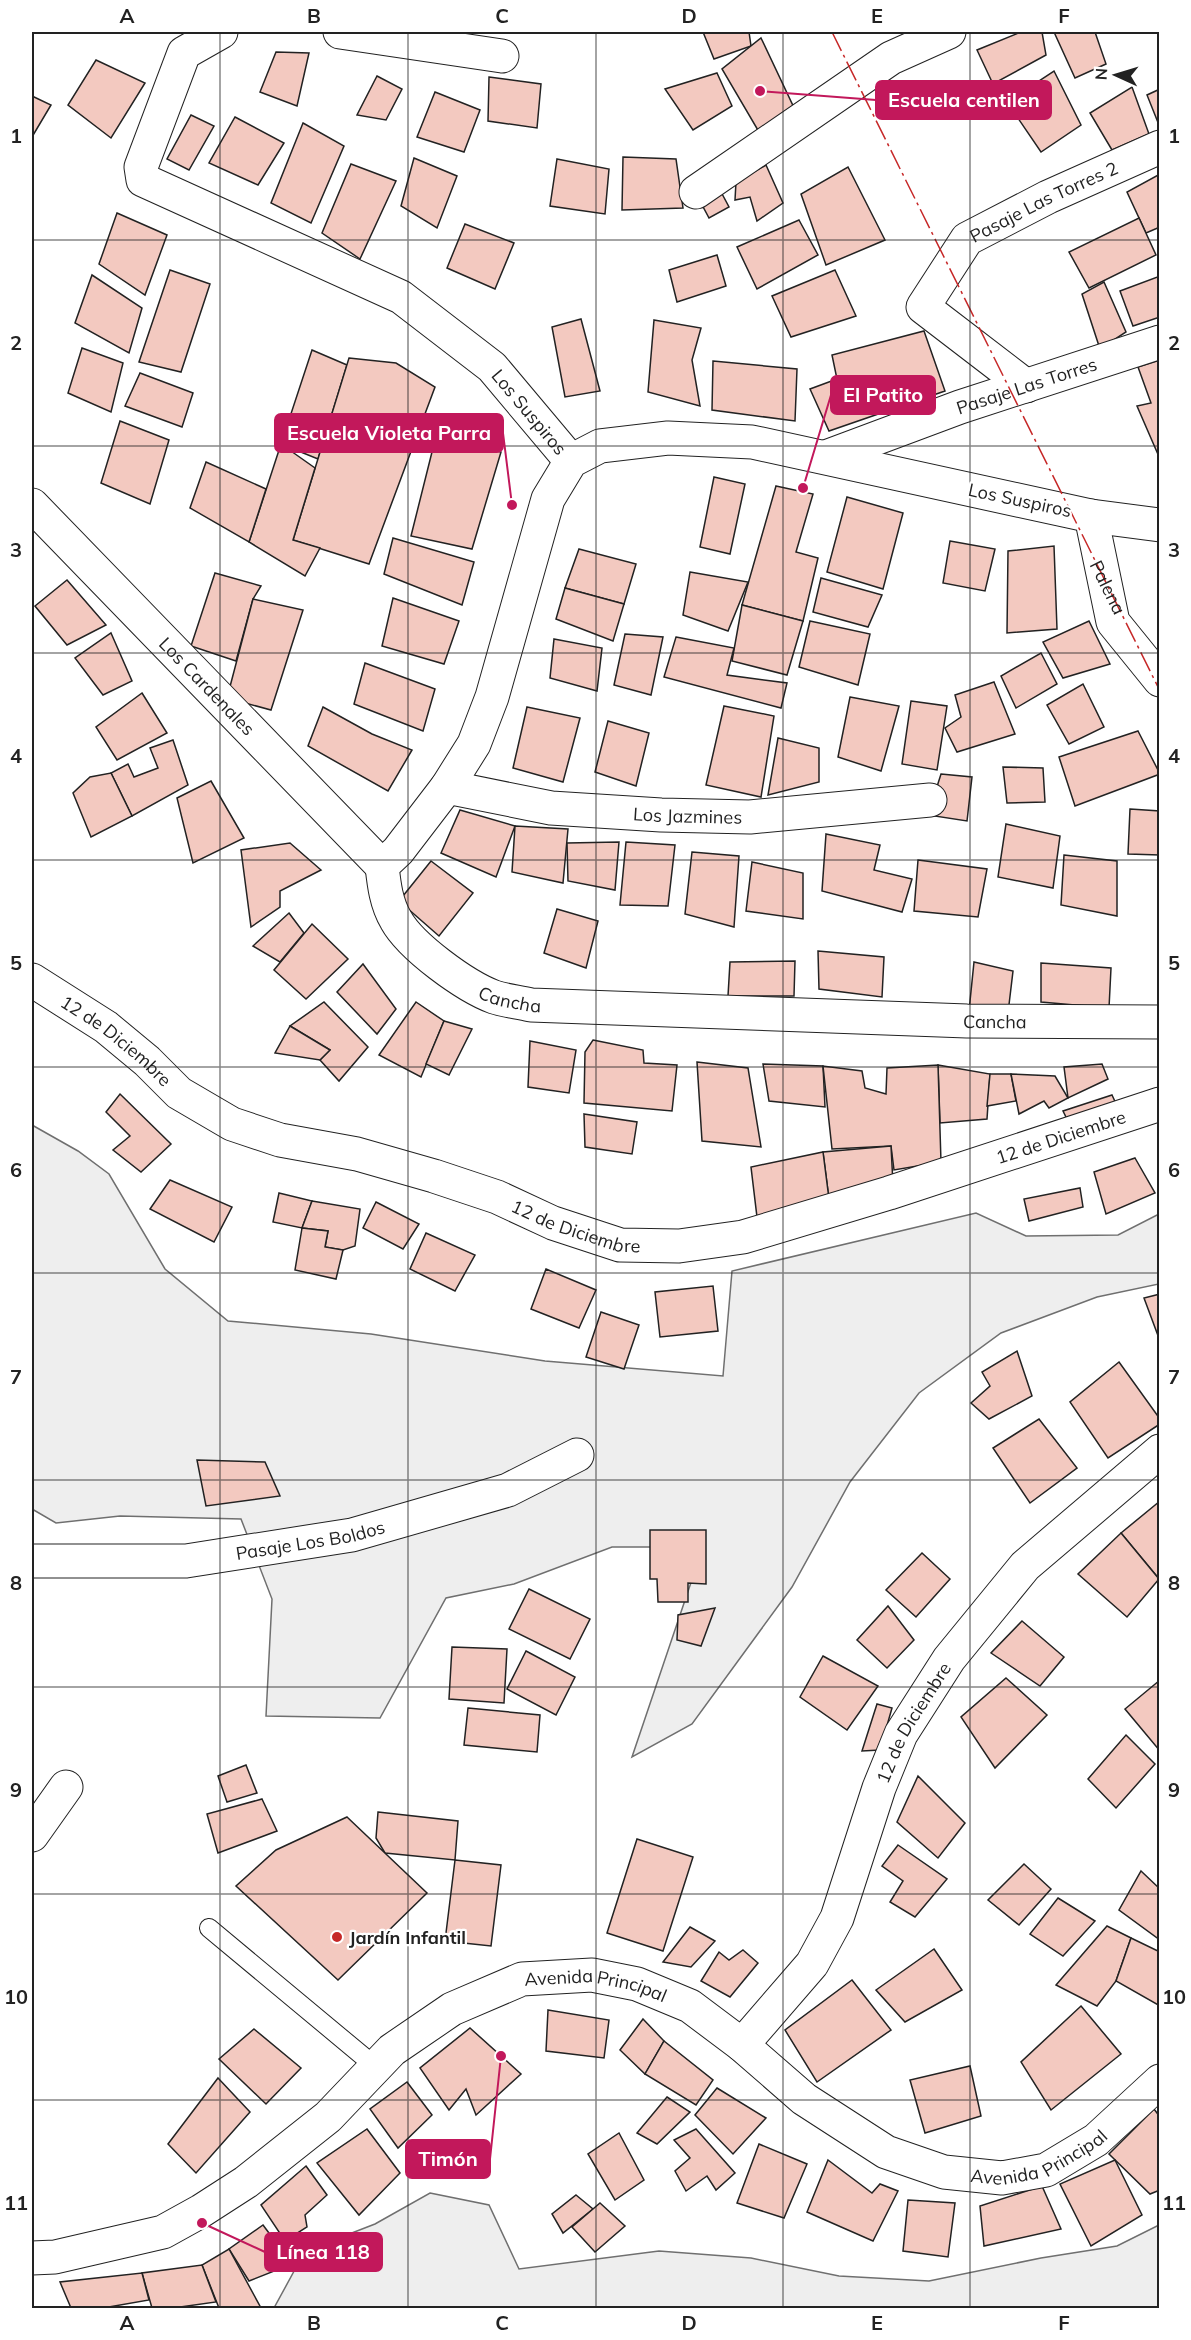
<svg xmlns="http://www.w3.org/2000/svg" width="1191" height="2340" viewBox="0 0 1191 2340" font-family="Mulish,sans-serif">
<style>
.green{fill:#eee;stroke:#6f6f6f;stroke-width:1.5}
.building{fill:#f3c9c0;stroke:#222;stroke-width:1.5}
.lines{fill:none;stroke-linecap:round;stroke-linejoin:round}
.service-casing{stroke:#222;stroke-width:20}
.minor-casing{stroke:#222;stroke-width:35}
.tertiary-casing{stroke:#222;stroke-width:35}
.service{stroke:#fff;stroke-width:18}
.minor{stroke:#fff;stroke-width:33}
.tertiary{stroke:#fff;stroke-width:33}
.power{stroke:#c62828;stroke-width:1.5;stroke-dasharray:21 4.5 3 4.5;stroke-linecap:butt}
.grid{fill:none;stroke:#222;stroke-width:1.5;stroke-opacity:0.55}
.poi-dot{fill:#c62828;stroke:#fff;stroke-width:2}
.labels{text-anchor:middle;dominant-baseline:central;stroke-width:4.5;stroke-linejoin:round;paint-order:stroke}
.street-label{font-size:18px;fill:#222;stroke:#fff}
.poi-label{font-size:18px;font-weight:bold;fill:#222;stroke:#fff;text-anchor:start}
.leader{fill:none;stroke:#c2185b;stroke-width:2}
.callout-dot{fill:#c2185b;stroke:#fff;stroke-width:2}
.callout{fill:#c2185b;stroke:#c2185b;stroke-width:2}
.callout-label{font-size:20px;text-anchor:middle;font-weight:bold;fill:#fff}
.neatline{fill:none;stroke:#222;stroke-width:2}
.grid-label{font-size:20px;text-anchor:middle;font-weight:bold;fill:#222}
</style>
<rect width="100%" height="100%" fill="#fff"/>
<g class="green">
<polygon points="32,1125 78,1151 109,1174 165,1269 228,1321 371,1334 545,1361 723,1376 732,1271 976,1213 1026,1236 1118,1235 1159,1214 1159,1284 1097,1297 1001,1333 919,1393 850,1482 792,1587 692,1724 632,1757 703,1547 612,1547 514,1584 446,1598 380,1718 266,1716 272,1599 241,1519 120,1516 56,1523 32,1509"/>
<polygon points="430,2193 489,2205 519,2269 659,2251 751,2258 839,2276 929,2281 1041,2258 1117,2246 1159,2225 1159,2308 274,2308 305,2251 375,2224"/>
</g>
<g class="building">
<polygon points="703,32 749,32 751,46 714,59"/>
<polygon points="1021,32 1042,32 1046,55 993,84 977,50"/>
<polygon points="1054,32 1095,32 1106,64 1075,78"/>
<polygon points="761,38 796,112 759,132 722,69"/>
<polygon points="276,52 309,53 297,106 260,92"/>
<polygon points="96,60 145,83 111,138 68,105"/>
<polygon points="1054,71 1081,125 1041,152 1007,102"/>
<polygon points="717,73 732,106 693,130 665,89"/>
<polygon points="377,76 402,89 386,120 357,115"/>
<polygon points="489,77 541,84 537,128 488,121"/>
<polygon points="1132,87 1149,134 1112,150 1090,113"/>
<polygon points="1160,89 1160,125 1159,125 1147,95"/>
<polygon points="435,92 480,110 464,152 417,137"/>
<polygon points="32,96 51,105 32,137"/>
<polygon points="191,115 214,126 189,170 167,159"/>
<polygon points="235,117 284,143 258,185 209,163"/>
<polygon points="303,123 344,146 311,223 271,203"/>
<polygon points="623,157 676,159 683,208 622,210"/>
<polygon points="414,158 457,176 437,228 401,206"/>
<polygon points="557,159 609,169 605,214 550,206"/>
<polygon points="351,164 396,181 360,259 322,233"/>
<polygon points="766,165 783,203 757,221 750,197 735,200 736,182"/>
<polygon points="848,167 885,240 826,265 801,194"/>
<polygon points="1160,174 1160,227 1146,233 1127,192"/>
<polygon points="720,190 729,207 709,218 700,201"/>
<polygon points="117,213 167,235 145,295 99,264"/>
<polygon points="1139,218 1156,255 1089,288 1069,252"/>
<polygon points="799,220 818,255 757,289 737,247"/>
<polygon points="465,224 514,243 495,289 447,268"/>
<polygon points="717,255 726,286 677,302 669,270"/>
<polygon points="170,270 210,284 181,372 139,362"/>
<polygon points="835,270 856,316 791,337 772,296"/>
<polygon points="92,275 142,308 129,353 75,323"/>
<polygon points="1160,276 1160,317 1133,326 1120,291"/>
<polygon points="1104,282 1126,332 1100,349 1082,294"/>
<polygon points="581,319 600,391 565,397 552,327"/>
<polygon points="654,320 701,328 692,360 700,406 648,392"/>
<polygon points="924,331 945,391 829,431 810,389 837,379 832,355"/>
<polygon points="82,348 123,363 111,412 68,393"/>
<polygon points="312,350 347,365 318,459 281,444"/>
<polygon points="349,358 396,363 435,387 369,564 293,540"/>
<polygon points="1160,360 1160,459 1137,406 1151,403 1138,367"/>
<polygon points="713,361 797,369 795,421 712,410"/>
<polygon points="140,373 193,393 182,427 125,406"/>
<polygon points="120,421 169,440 150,504 101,483"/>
<polygon points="436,436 501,452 472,549 411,536"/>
<polygon points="281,444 315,468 293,540 320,548 305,576 249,542"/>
<polygon points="206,462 266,489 249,542 190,508"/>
<polygon points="714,477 745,484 730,554 700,547"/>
<polygon points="776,486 813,494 796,552 818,558 803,621 742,605"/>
<polygon points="847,497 903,513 883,589 827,572"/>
<polygon points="393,538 474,562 462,605 384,574"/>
<polygon points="950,541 995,549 985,591 943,583"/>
<polygon points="1054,546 1057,629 1007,633 1008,551"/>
<polygon points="579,549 636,564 624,604 565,588"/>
<polygon points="690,572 748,582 728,631 683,615"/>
<polygon points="215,573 261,586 253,599 236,661 191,646"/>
<polygon points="821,578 882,595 868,627 813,612"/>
<polygon points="67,580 106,625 67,645 35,606"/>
<polygon points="565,588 624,604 613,641 556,619"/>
<polygon points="393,598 459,621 444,664 382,646"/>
<polygon points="253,599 303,610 271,710 227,698"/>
<polygon points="742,605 803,621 787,675 732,661"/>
<polygon points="810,621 870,634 858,685 799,667"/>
<polygon points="1089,621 1110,664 1063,678 1043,642"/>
<polygon points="111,633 132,681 103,695 75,658"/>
<polygon points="625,634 663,637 651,695 614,685"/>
<polygon points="676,637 734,648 727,675 787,683 781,708 664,677"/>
<polygon points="554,639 602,648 597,691 550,678"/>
<polygon points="1041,653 1057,684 1016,708 1001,676"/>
<polygon points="365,663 435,689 423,731 354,704"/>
<polygon points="994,682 1015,734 957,752 945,728 961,717 955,695"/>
<polygon points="1083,684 1104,727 1069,744 1047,705"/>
<polygon points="142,693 167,733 117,760 96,727"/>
<polygon points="850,697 899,706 881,771 838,757"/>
<polygon points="911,701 947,706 937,770 902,764"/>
<polygon points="724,706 774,716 761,797 706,785"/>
<polygon points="323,707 372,734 412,750 388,791 308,746"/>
<polygon points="527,707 580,718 563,782 513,768"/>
<polygon points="608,721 649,733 636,786 595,772"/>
<polygon points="1138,731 1160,774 1075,806 1059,757"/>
<polygon points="778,738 819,748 819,782 768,795"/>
<polygon points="173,740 188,785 132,816 111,773 128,764 134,777 158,768 150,748"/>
<polygon points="1003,767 1043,768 1045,802 1007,803"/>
<polygon points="111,773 132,816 91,837 73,793 90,777"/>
<polygon points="941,774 972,777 967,821 928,815"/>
<polygon points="211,781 244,838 193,863 177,798"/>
<polygon points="1130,809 1160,811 1160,855 1128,854"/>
<polygon points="460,810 515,826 496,877 441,853"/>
<polygon points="1006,824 1060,836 1053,888 998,877"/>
<polygon points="515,826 568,829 563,883 512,872"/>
<polygon points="826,834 880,845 874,870 912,879 902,912 822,891"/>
<polygon points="619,842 615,890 568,881 567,843"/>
<polygon points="626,842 675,845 668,906 620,905"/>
<polygon points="290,843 321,870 280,891 280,907 251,927 241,850"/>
<polygon points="692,852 739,856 734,927 685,914"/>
<polygon points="1064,855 1117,861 1117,916 1061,905"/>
<polygon points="918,860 987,869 978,917 914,911"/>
<polygon points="431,861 473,893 439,936 399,901"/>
<polygon points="752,862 803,873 803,919 746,911"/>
<polygon points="557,909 598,921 586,968 544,953"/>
<polygon points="289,913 304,933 280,962 253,946"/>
<polygon points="312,924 348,959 306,999 274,970"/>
<polygon points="818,951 884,957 882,997 819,989"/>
<polygon points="795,961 794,996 728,996 730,962"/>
<polygon points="974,962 1013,971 1008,1013 969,1011"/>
<polygon points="1041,963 1111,968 1109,1008 1041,1002"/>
<polygon points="363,964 396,1009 377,1034 337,992"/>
<polygon points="324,1002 368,1047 339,1081 320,1060 330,1050 290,1026"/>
<polygon points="416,1002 444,1021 421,1077 379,1055"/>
<polygon points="444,1021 472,1029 449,1075 426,1064"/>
<polygon points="290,1026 330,1050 320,1060 275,1053"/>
<polygon points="593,1040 643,1050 644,1063 677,1065 672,1111 584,1103 585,1052"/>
<polygon points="530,1041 576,1050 569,1093 528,1087"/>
<polygon points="697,1062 748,1068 761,1147 702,1141"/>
<polygon points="763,1064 823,1066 825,1107 769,1101"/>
<polygon points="1102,1064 1108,1079 1068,1098 1064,1067"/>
<polygon points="938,1065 990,1074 987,1119 940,1123"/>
<polygon points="938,1065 941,1162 894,1170 891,1146 832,1149 823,1066 862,1071 865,1088 886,1094 887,1068"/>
<polygon points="990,1074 1011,1074 1016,1101 987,1106"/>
<polygon points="1011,1074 1055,1076 1068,1098 1049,1108 1044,1101 1019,1114"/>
<polygon points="120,1094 171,1144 141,1172 113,1150 130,1136 106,1112"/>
<polygon points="1112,1095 1118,1108 1068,1121 1063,1111"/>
<polygon points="584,1114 637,1122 632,1154 585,1147"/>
<polygon points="891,1146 893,1184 829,1199 823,1152"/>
<polygon points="823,1152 829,1199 757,1217 751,1167"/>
<polygon points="1135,1158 1155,1193 1106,1214 1094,1172"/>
<polygon points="170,1180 232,1207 214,1242 150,1209"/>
<polygon points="1080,1188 1083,1207 1029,1221 1024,1199"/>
<polygon points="279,1193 312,1201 302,1228 273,1222"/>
<polygon points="312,1201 360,1209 355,1246 343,1250 325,1247 328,1231 302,1228"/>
<polygon points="376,1202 419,1224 403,1249 363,1228"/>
<polygon points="302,1228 328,1231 325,1247 343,1250 336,1279 295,1270"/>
<polygon points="426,1233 475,1255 455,1291 410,1269"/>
<polygon points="546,1269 596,1290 579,1328 531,1309"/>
<polygon points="713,1286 718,1331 660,1337 655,1292"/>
<polygon points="1160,1294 1160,1341 1144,1298"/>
<polygon points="601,1312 639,1325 624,1369 586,1357"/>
<polygon points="1017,1351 1032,1396 989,1419 971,1403 990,1386 982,1372"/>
<polygon points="1119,1362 1160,1419 1160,1424 1108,1458 1070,1402"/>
<polygon points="1039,1419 1077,1468 1030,1503 993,1448"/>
<polygon points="197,1460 265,1462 280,1496 206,1506"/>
<polygon points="1160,1501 1160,1580 1121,1533"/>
<polygon points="650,1530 706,1530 706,1584 688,1583 688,1602 658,1602 657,1579 650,1579"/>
<polygon points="1121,1533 1159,1579 1127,1617 1078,1574"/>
<polygon points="922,1553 950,1579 916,1617 886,1590"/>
<polygon points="529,1589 590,1619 570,1659 509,1629"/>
<polygon points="888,1606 914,1640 887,1668 857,1640"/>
<polygon points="715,1608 701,1646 677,1640 678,1615"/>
<polygon points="1022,1621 1064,1657 1040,1686 991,1653"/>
<polygon points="452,1647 507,1649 504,1703 449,1699"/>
<polygon points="526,1651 575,1677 556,1715 507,1689"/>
<polygon points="823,1656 878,1686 847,1730 800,1697"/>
<polygon points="1006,1678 1047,1715 995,1768 961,1717"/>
<polygon points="1160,1680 1160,1751 1125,1709"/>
<polygon points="877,1704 892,1708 880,1750 862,1751"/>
<polygon points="468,1708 540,1715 537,1752 464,1745"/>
<polygon points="1126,1735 1155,1764 1116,1808 1088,1779"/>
<polygon points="246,1765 257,1793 227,1802 218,1776"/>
<polygon points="918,1776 965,1823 938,1858 897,1822"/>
<polygon points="262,1799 277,1831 218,1853 207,1814"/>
<polygon points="378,1812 458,1821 455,1860 385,1853 376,1838"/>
<polygon points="347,1817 427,1893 338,1980 236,1886 276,1850"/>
<polygon points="637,1839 693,1857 663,1951 607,1933"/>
<polygon points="898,1845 947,1879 915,1917 890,1902 903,1881 882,1866"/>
<polygon points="455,1860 501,1865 491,1946 445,1941"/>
<polygon points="1024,1864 1051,1889 1019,1925 988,1900"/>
<polygon points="1141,1871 1160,1889 1160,1940 1119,1910"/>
<polygon points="1058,1898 1095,1921 1063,1956 1030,1934"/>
<polygon points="1107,1926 1131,1938 1116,1981 1097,2006 1056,1985"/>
<polygon points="690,1927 715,1941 691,1967 663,1962"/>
<polygon points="1131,1938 1160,1952 1160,2006 1116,1981"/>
<polygon points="934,1949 962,1990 905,2022 876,1990"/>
<polygon points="743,1950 758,1963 730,1997 701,1981 719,1952 729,1960"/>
<polygon points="852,1980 891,2030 817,2082 785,2030"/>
<polygon points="1081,2006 1121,2054 1051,2110 1021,2062"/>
<polygon points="548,2010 609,2020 604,2058 546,2051"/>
<polygon points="643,2019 664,2041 645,2074 620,2050"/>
<polygon points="470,2028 521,2074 476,2115 466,2089 449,2110 420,2068"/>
<polygon points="254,2029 301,2068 266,2104 219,2059"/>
<polygon points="664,2041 713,2080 696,2105 645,2074"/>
<polygon points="970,2066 981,2116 925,2133 910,2080"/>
<polygon points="218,2078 250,2112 196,2173 168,2144"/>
<polygon points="407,2082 432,2115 398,2148 370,2109"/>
<polygon points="717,2088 766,2118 733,2154 695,2115"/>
<polygon points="667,2097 690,2112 657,2144 637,2133"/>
<polygon points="1154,2109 1160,2117 1160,2190 1150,2194 1109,2154"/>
<polygon points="367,2129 400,2173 359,2215 317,2163"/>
<polygon points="696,2129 735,2173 716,2190 707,2176 686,2191 675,2171 690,2158 674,2140"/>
<polygon points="619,2133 644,2180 615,2200 588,2154"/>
<polygon points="759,2144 807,2164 784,2218 737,2203"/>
<polygon points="828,2160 872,2193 880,2184 898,2191 873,2241 807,2212"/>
<polygon points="1115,2160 1142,2215 1091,2246 1060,2184"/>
<polygon points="306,2166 327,2195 305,2215 307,2227 285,2241 261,2205"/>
<polygon points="1042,2186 1061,2229 984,2246 980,2206"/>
<polygon points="576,2195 593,2209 563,2233 552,2214"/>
<polygon points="908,2200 955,2203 948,2257 903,2251"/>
<polygon points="600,2203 625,2226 595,2252 572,2227"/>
<polygon points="263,2225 292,2264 249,2281 229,2249"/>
<polygon points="229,2249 261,2308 219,2308 202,2265"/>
<polygon points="202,2265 216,2302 173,2308 152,2308 142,2273"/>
<polygon points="142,2273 149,2300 103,2308 71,2308 60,2282"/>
</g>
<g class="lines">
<g class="service-casing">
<polyline id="service" points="209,1928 376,2067"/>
</g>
<g class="minor-casing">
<g id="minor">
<path id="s1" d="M221 32 184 53 141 167 143 180 401 297 492 367 571 461"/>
<polyline points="340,32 502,56"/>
<polyline points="696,192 891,58 949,32"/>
<path id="s2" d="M1026 386 923 307 967 239 1048 197 1160 147"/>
<path id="s3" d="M826 457 960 407 1160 342"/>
<path id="s4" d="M32 505 382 866"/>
<polyline points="1091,516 1113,622 1160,680"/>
<path id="s5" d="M447 787 551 808 661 815 750 817 930 800"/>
<path id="s6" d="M32 980 106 1027 147 1061 179 1093 232 1124 280 1140 357 1154 434 1176 497 1197 553 1223 620 1245 679 1246 743 1237 889 1193 1160 1104"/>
<path id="s7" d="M32 1561H186L352 1535 508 1490 577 1455"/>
<polyline points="32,1835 66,1787"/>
</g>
</g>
<g class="tertiary-casing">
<g id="tertiary">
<path id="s8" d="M1160 525 1091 516 752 442 668 438 600 446 571 461 548 499 492 697 474 744 447 787 398 851 382 866C384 884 386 903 396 920 411 947 465 986 494 997 506 1001 519 1002 531 1005L967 1021 1160 1022"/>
<path id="s9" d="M742 2045 812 1964 837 1918 879 1788 901 1734 949 1659 1025 1566 1160 1451"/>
<path id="s10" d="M32 2258 55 2257 163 2232 201 2211 246 2182 328 2117 392 2050 452 2009 522 1979 592 1975 637 1984 690 2006 742 2045 804 2099 886 2152 944 2172 1002 2178 1046 2170 1096 2140 1160 2081"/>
</g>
</g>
<use href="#service" class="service"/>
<use href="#minor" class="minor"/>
<use href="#tertiary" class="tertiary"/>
<path class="power" id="s11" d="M832 32 1160 691"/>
</g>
<path class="grid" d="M220 32V2308M408 32V2308M596 32V2308M783 32V2308M970 32V2308M32 240H1160M32 446H1160M32 653H1160M32 860H1160M32 1067H1160M32 1273H1160M32 1480H1160M32 1687H1160M32 1894H1160M32 2100H1160"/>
<circle class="poi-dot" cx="337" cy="1937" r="6"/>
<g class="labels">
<g class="street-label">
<text stroke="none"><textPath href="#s2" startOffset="296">Pasaje Las Torres 2</textPath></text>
<text stroke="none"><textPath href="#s3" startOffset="213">Pasaje Las Torres</textPath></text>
<text stroke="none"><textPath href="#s1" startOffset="634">Los Suspiros</textPath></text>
<text transform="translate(1020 500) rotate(12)">Los Suspiros</text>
<text stroke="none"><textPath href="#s11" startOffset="620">Palena</textPath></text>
<text stroke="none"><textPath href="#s4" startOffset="252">Los Cardenales</textPath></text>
<text stroke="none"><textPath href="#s5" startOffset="243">Los Jazmines</textPath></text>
<text stroke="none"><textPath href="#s8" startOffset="1254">Cancha</textPath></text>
<text stroke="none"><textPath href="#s8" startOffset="1740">Cancha</textPath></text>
<text stroke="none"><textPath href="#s6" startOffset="104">12 de Diciembre</textPath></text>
<text stroke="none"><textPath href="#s6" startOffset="1112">12 de Diciembre</textPath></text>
<text stroke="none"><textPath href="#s6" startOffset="608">12 de Diciembre</textPath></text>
<text stroke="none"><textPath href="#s7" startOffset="280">Pasaje Los Boldos</textPath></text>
<text stroke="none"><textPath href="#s9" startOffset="370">12 de Diciembre</textPath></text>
<text stroke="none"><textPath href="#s10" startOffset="652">Avenida Principal</textPath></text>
<text stroke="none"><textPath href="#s10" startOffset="1156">Avenida Principal</textPath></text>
</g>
<g class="poi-label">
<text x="349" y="1937">Jardín Infantil</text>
</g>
</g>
<path class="leader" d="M760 91L876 100M803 488L831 395M512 505L503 433M501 2056L490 2159M202 2223L265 2252"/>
<g class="callout-dot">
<circle cx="760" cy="91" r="6"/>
<circle cx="803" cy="488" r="6"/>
<circle cx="512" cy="505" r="6"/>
<circle cx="501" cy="2056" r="6"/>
<circle cx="202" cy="2223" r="6"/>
</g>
<g class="callout">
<rect x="876" y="81" width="175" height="38" rx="6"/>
<rect x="831" y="376" width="104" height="38" rx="6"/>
<rect x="275" y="414" width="228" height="38" rx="6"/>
<rect x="406" y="2140" width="84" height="38" rx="6"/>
<rect x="265" y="2233" width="117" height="38" rx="6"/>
</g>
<g class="callout-label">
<text x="964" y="107">Escuela centilen</text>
<text x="883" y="402">El Patito</text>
<text x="389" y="440">Escuela Violeta Parra</text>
<text x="448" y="2166">Timón</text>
<text x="323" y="2259">Línea 118</text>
</g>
<rect width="1191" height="2340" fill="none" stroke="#ffffff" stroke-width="66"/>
<g transform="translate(1116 75) rotate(274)" stroke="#ffffff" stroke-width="4.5" paint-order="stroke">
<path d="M0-4.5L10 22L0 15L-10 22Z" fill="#222222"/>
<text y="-9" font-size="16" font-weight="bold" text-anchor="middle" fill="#222222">N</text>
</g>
<rect x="33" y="33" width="1125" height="2274" class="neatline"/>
<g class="grid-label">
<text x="127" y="23">A</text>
<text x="314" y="23">B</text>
<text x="502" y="23">C</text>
<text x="689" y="23">D</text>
<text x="877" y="23">E</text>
<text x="1064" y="23">F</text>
<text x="16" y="143">1</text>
<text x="1174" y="143">1</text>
<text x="16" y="350">2</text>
<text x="1174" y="350">2</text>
<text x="16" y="557">3</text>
<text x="1174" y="557">3</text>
<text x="16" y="763">4</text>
<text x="1174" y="763">4</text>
<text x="16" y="970">5</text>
<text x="1174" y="970">5</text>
<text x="16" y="1177">6</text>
<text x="1174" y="1177">6</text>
<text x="16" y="1384">7</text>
<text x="1174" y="1384">7</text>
<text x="16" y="1590">8</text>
<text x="1174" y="1590">8</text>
<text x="16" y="1797">9</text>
<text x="1174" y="1797">9</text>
<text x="16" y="2004">10</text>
<text x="1174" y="2004">10</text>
<text x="16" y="2210">11</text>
<text x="1174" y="2210">11</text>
<text x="127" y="2330">A</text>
<text x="314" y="2330">B</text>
<text x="502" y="2330">C</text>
<text x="689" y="2330">D</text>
<text x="877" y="2330">E</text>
<text x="1064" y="2330">F</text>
</g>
</svg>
